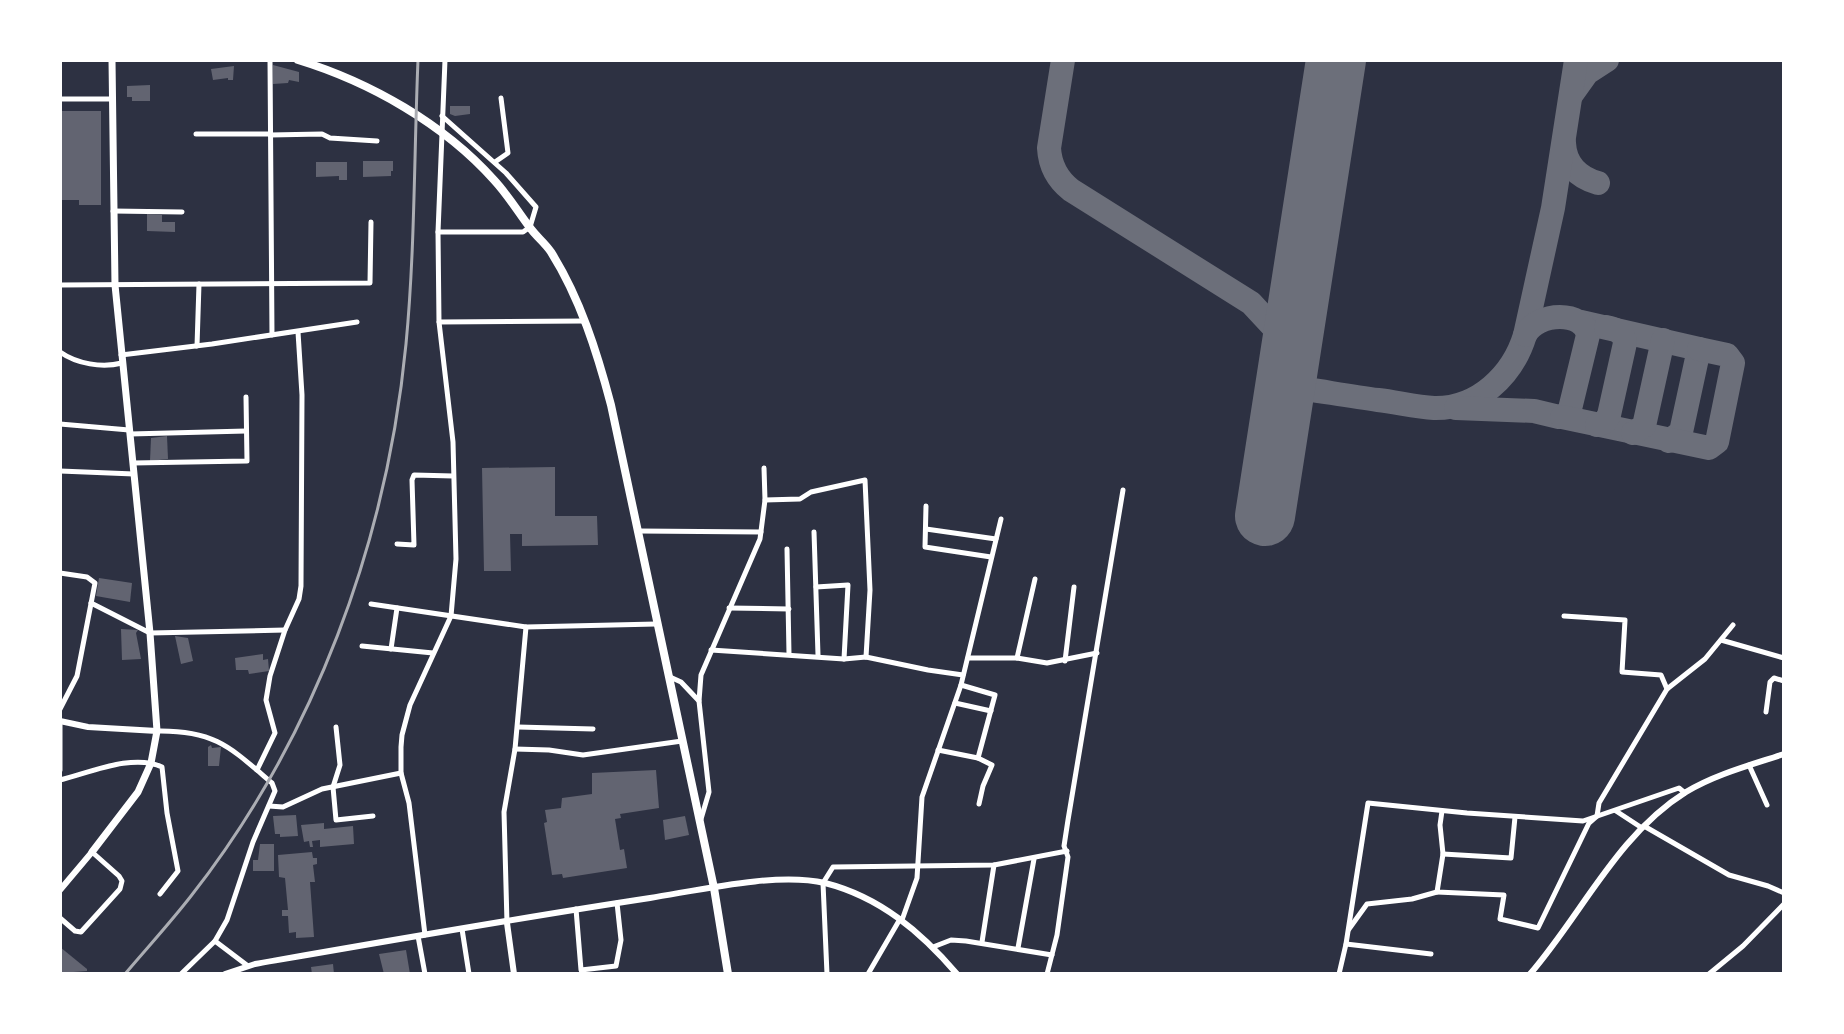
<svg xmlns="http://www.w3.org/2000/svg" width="1844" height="1034" viewBox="0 0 1844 1034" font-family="'Work Sans',sans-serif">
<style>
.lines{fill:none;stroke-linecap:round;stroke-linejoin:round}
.taxiway{stroke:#6c6f7a;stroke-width:24}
.runway{stroke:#6c6f7a;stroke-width:60}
.building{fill:#626471}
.minor{stroke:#fff;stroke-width:5}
.tertiary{stroke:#fff;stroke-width:6}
.secondary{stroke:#fff;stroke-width:7}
.primary{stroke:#fff;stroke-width:8}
.rail{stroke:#abadb3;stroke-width:3}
</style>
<rect width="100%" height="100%" fill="#2d3142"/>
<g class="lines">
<g class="taxiway">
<path d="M1063 60 1049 148C1050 166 1057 179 1071 190L1251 303 1278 332 1290 357"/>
<polyline points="1572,94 1587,73 1607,60"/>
<path d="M1564 143C1565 164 1577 177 1598 183"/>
<polyline points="1581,322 1699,349 1681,432 1669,441"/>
<path d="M1285 386C1316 390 1347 396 1378 400 1396 402 1416 407 1434 408 1478 409 1513 375 1525 335L1553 208 1576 60"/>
<path d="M1456 408 1534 411 1559 417 1569 413 1588 335C1584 311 1538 311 1525 335"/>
<polyline points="1562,417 1709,448 1717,442 1733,363 1727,355 1699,349"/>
<path d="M1597 425 1605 422 1609 415 1625 343C1624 332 1616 329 1606 327"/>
<polyline points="1633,433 1644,426 1663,340"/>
</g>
<polyline class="runway" points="1265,516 1336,60"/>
</g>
<g class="building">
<polygon points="273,65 299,72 299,82 289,80 288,83 273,84"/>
<polygon points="234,66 233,80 228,80 228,78 213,80 211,69"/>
<polygon points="150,85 150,101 132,101 132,97 127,97 127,86"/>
<polygon points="450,106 470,106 470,114 455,116 450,114"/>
<polygon points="60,111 101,111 101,205 79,205 79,200 60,200"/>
<polygon points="363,161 393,161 393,171 391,171 391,176 363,177"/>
<polygon points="316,162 347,162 347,180 339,180 339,176 316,177"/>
<polygon points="147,214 162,215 162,222 175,222 175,232 147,231"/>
<polygon points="167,436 168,459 150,461 151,438"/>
<polygon points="555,467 555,516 597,516 598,545 522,546 522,534 510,534 511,571 484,571 482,468"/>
<polygon points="99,578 132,583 130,602 96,596"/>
<polygon points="121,629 138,630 136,633 141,659 122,660"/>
<polygon points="175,636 188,638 193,661 181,664"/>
<polygon points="263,654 263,660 268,659 269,671 249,674 248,670 236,670 235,658"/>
<polygon points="211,745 212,748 221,747 219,766 208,766 208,747"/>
<polygon points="656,770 659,808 620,814 621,818 615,819 620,850 624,849 627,868 563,878 562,874 552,875 544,823 547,822 545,810 561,808 562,798 592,794 592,773"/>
<polygon points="296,815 298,836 280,837 280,834 275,834 273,816"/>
<polygon points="685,816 689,835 665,840 663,820"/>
<polygon points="324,823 324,829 353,826 354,844 320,847 320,840 312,841 313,847 310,847 309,841 304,842 301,825"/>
<polygon points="260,844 274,844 274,871 253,871 253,860 258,860"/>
<polygon points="312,852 313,858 317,858 317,864 313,865 315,882 310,882 314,937 296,938 296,932 289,933 288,916 282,916 282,910 288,910 285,878 279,877 278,855"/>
<polygon points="60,947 87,969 87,971 60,973"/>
<polygon points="406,950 410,974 384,974 379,954"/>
<polygon points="333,964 334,974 312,974 311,967"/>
</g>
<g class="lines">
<g class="minor">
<polyline points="270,60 272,335"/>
<polyline points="60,99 113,99"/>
<polyline points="196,134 270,134"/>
<polyline points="270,135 322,134 330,138 377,141"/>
<polyline points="495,162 508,153 501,98"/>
<polyline points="113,211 182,212"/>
<polyline points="438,232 523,232 530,227 536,207 506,173 442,116"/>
<polyline points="60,285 370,283 371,222"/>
<polyline points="439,322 585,321"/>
<polyline points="197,346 199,284"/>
<path d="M60 352C77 364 102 368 122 363"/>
<polyline points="121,355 212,344 357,322"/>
<polyline points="60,424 129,430"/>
<polyline points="130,434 246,431"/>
<polyline points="133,463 247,461 246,397"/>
<polyline points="60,471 134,474"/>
<polyline points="765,500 800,499 811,492 865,480 870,590 866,657"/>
<polyline points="926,506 925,547 991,557"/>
<polyline points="926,529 996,539"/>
<polyline points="639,531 761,532"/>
<polyline points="814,532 818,655"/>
<polyline points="397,544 414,545 412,480 414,475 453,476"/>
<polyline points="787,549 789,654"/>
<polyline points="60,573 87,577 95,583 77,676 60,709"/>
<polyline points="816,587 848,585 844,659"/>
<polyline points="91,603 150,633 285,630"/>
<polyline points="371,604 526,627 656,624"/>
<polyline points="729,608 789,609"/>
<polyline points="1564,616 1625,620 1622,672 1661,675 1667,689"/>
<polyline points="1721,640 1784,658"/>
<polyline points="362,646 433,653"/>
<polyline points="391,649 397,608"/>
<polyline points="711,650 844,659 866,657 928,670 963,675"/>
<polyline points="968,658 1017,658 1047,663 1097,653"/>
<polyline points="1017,658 1035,579"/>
<polyline points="1065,661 1074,587"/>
<polyline points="670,677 681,682 699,701 709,792 701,819"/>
<polyline points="961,685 995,695 978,758"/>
<polyline points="699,701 701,675 760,539 765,500 764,468"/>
<polyline points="955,703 991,711"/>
<polyline points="1766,712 1770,682 1774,678 1784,681"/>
<polyline points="336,727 340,765 333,787 336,820 373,816"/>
<polyline points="518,727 593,729"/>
<path d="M157 731C215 730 231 748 272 783L275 791 253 842 227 920 215 941"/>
<polyline points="515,749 549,750 583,755 682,741"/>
<polyline points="938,750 978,758 992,765 983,786 979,804"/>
<polyline points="1749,765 1767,805"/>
<polyline points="60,770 60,722"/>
<polyline points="257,770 275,733 266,700 270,676 285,630 299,599 301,586 302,395 298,332"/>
<path d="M60 780C89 773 133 753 162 767L167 813 178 871 160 894"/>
<polyline points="269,806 283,807 322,789 401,773"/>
<polyline points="1442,811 1440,825 1443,854 1437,892 1504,895 1500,919 1538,928 1589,823 1597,816 1599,803 1667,689 1705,659 1733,625"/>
<polyline points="1616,811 1642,828"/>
<polyline points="1644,826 1729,875 1768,886 1784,893"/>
<polyline points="1443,854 1511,858 1515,817"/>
<polyline points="576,909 581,970 616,966 621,940 617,903"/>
<polyline points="60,918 75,931 81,932 120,889 122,881 119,876 92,852"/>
<polyline points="902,920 917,878 922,797 961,685 1001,519"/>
<polyline points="507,923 504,812 515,749 526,627"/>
<polyline points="462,929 469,974"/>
<polyline points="1349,929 1367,904 1412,899 1437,892"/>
<polyline points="425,935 409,803 401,773 401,747 402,735 410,705 451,616 456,559 453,442 439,322 438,232 445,60"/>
<polyline points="418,936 425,974"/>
<polyline points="982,942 994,865"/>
<polyline points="1346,944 1431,954"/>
<polyline points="933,947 951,940 966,941 1052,955"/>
<polyline points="1018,948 1034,859"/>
<polyline points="181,974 215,941 248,966"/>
<polyline points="827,974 823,883 833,867 994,865 1067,851"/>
<polyline points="868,974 900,919"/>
<polyline points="1047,974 1057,935 1068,857 1064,846 1068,820 1123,490"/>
<polyline points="1339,974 1346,944 1368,803 1467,813 1583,821 1679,788 1685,793"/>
<polyline points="1709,974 1743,946 1784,904"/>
</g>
<g class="tertiary">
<polyline points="60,721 88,727 157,731"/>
<polyline points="60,890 92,852"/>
<polyline points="507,923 514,974"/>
<path d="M225 974 255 964C387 941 518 918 650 898 700 890 776 872 825 883 880 897 921 932 957 974"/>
<path d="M1530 974C1582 914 1617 835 1686 792 1716 774 1751 765 1784 754"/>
</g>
<polyline class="secondary" points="92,852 138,792 151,763 157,731 150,633 115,285 112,60"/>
<path class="primary" d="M298 60C370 82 444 124 494 180 508 195 518 212 531 229 537 237 545 243 551 252 580 298 597 352 611 405L714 888 728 974"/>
<path class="rail" d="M125 974C147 948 170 923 191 896 314 739 387 542 406 344 415 250 414 155 418 60"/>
</g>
<rect width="1844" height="1034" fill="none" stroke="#ffffff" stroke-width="124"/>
</svg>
